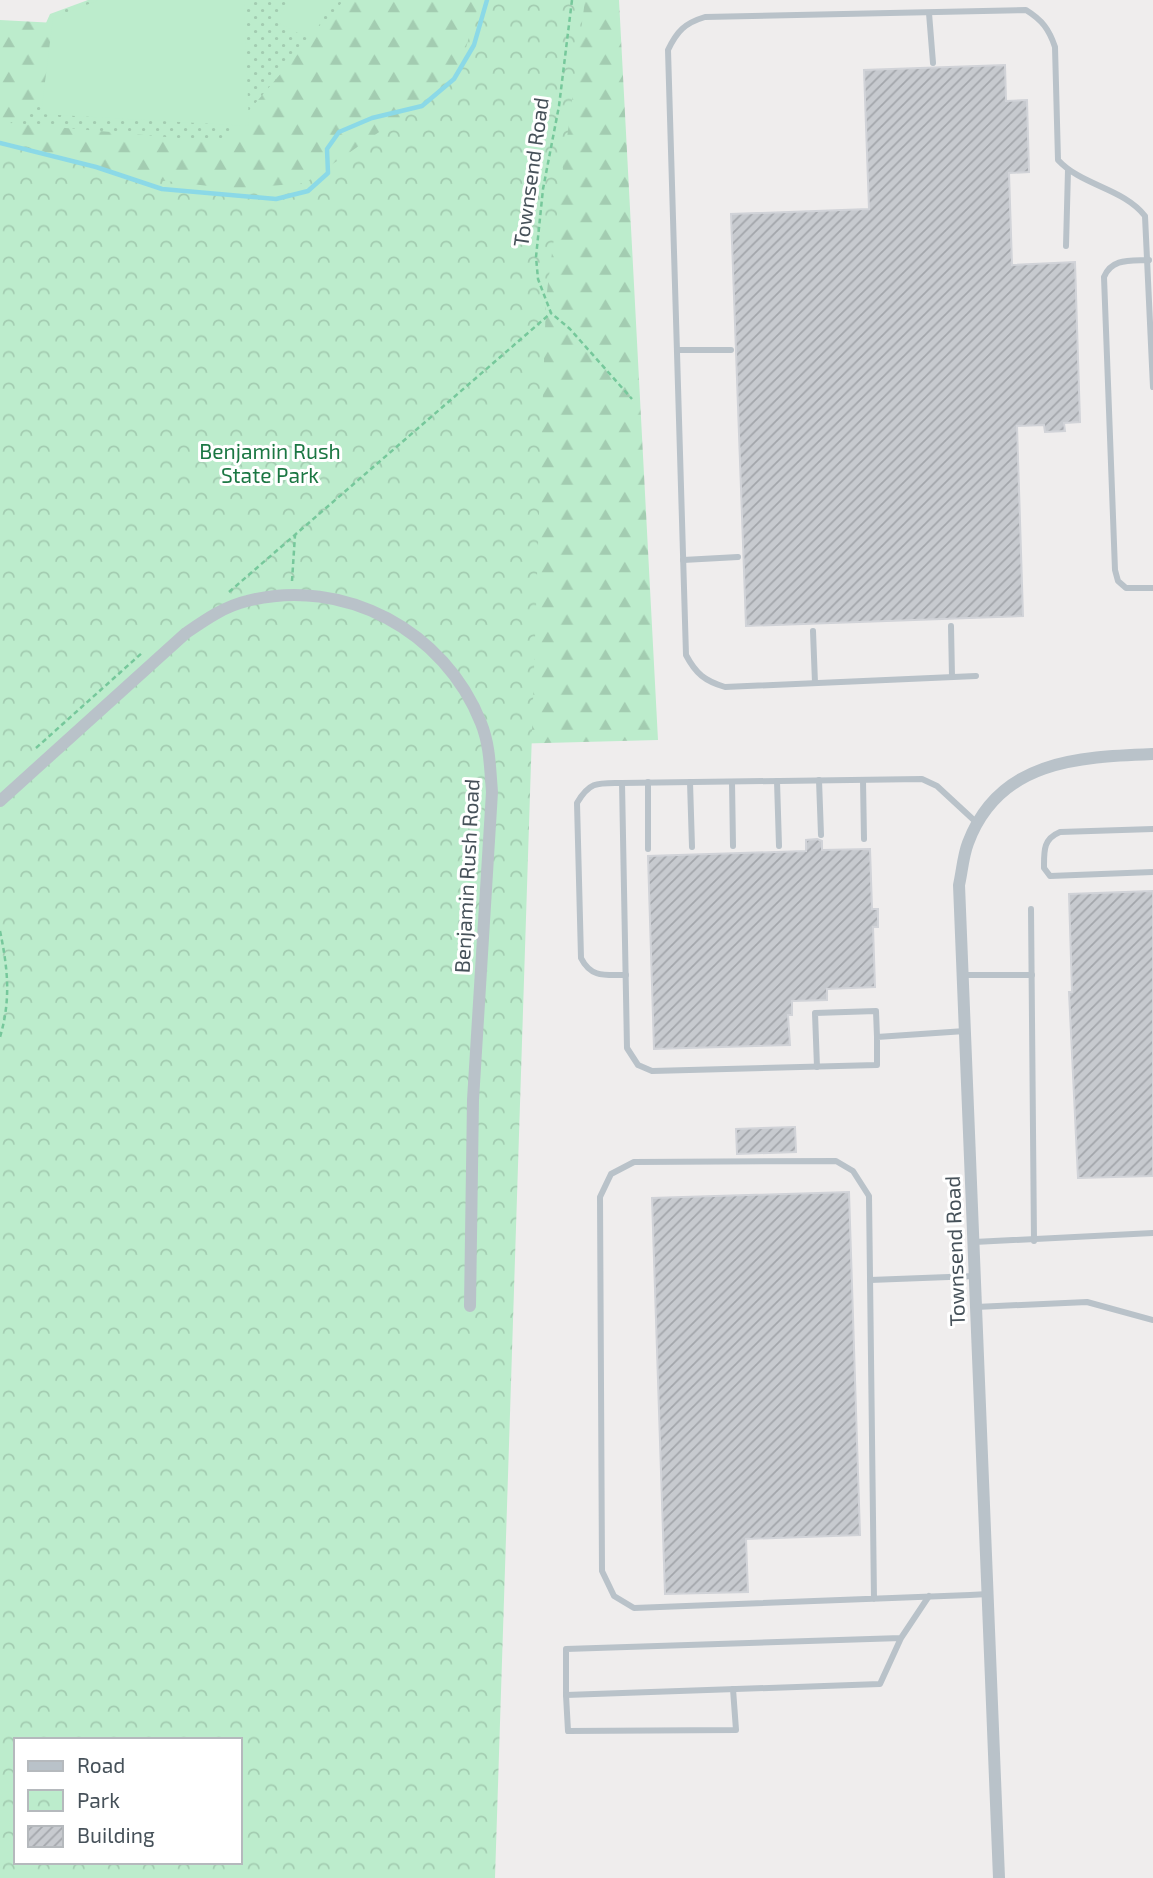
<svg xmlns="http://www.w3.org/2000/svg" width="1153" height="1878" viewBox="0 0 1153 1878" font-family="'Exo 2',sans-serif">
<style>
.grass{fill:url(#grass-dots)}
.forest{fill:url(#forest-firs)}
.park{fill:url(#park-crowns);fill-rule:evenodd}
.garden{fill:#bceccc}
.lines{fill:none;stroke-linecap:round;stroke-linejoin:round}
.stream{stroke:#8bd9e7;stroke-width:4.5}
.building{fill:url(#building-hatch);stroke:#d1d3d8;stroke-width:2}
.path{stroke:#76c89b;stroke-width:2.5;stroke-dasharray:5 3.5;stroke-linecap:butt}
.lane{stroke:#b9c2c9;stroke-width:6}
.street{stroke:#b9c2c9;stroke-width:12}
.labels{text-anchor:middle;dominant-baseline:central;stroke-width:6;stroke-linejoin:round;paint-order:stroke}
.street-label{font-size:21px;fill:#465159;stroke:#fff}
.park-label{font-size:21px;fill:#1b7743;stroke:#fff}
</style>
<defs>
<pattern id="grass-dots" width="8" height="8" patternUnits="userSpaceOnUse" patternTransform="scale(1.75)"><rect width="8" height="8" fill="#bceccc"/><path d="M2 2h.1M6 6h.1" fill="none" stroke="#a3ccb1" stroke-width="1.8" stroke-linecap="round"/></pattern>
<pattern id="forest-firs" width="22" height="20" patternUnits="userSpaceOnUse" patternTransform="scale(1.75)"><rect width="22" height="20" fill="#bceccc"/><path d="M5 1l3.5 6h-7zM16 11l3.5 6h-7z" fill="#a3ccb1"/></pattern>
<pattern id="park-crowns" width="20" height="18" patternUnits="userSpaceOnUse" patternTransform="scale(1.75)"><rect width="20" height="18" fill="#bceccc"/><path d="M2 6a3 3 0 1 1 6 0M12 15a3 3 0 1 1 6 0" fill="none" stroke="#a3ccb1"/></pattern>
<pattern id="building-hatch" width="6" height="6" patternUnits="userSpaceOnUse" patternTransform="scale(1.75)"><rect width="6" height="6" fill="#c7cacf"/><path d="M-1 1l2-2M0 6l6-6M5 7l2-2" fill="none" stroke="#a3a6ab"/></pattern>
</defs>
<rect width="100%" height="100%" fill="#efeded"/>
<polygon class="grass" points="88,0 351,0 259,152 0,126 50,14"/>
<polygon class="forest" points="344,0 619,0 658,740 0,757 0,20 56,23 79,83 10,123 222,142"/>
<path class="park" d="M480 0H585L546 299 495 1878H0V138L122 176 235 189 305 183 401 117 462 61ZM16 1740H240V1862H16Z"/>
<g class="garden">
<polygon points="99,0 244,0 249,126 41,114 53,18"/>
<polygon points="289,0 333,0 311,40 277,22"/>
</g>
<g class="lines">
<polyline class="stream" points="0,143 96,167 162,189 276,199 308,191 328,173 327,149 339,132 372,118 422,106 454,79 474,45 487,0"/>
</g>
<g class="building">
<polygon points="1005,65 1006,101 1027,100 1029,172 1009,173 1012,265 1075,262 1080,422 1064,423 1065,431 1045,432 1044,425 1017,426 1023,616 746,626 731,214 869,209 864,70"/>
<polygon points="817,839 822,841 822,850 870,849 872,909 878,909 878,927 873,927 875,987 827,989 827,1000 792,1001 792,1015 788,1015 790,1045 654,1049 648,856 806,851 806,840"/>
<polygon points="1153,891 1153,1176 1078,1178 1069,992 1072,992 1069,894"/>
<polygon points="795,1127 796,1152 737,1154 736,1129"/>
<polygon points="849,1192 860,1535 746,1539 748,1592 665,1594 652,1198"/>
</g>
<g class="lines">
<g class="path">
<polyline points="572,0 559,106 543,189 536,257 538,279 551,313 570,329 632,399"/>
<polyline points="292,581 295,535"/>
<polyline points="229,592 551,313"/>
<polyline points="36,748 143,652"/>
<path d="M0 931C8 969 11 1000 0 1037"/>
</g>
<g class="lane">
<polyline points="929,13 933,63"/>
<polyline points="1066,246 1068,170"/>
<path d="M1149 260C1130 261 1112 258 1104 277L1115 570 1118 581 1126 588H1153"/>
<polyline points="677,350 731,350"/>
<polyline points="683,560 738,557"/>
<polyline points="951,626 952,677"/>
<polyline points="813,631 815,683"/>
<path d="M976 676 725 687C705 681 696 674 686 655L668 50C677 31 685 23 705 17L1026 10C1042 20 1049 29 1055 47L1058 160C1082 186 1123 188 1145 216L1153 387"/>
<polyline points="819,780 821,835"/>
<polyline points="863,780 864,839"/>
<polyline points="777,781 779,846"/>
<polyline points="690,782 692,847"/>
<polyline points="732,782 733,846"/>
<path d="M622 783C598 783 590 781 577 803L581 958C591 978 605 975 626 975"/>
<path d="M1153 829 1060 832C1043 839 1044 851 1044 868L1050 876 1153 872"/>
<polyline points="648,849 648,782"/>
<polyline points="1031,909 1034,1241"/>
<polyline points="963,975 1032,975"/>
<polyline points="965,1031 877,1037 877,1065 652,1071 638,1065 627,1048 622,783 922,779 937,786 977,823"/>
<polyline points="817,1067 815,1013 876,1011 877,1037"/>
<polyline points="974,1242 1153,1233"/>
<polyline points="870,1280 975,1276"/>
<polyline points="976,1307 1087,1302 1153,1320"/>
<polyline points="874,1599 869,1196 853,1171 836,1161 634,1162 611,1174 600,1197 602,1571 614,1596 634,1608 970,1595 988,1594"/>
<polyline points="901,1638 566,1649 566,1695 880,1684 901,1638 929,1596"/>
<polyline points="566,1695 568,1731 736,1730 733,1689"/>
</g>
<g class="street">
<path d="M0 801 186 633C205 620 225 606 247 601 344 576 445 631 481 723 490 745 490 769 492 792L473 1100 470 1306"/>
<path d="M999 1878 959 885C962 872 963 856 968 843 999 760 1078 757 1153 754"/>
</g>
</g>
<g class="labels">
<g class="street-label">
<text transform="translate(530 172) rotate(-82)">Townsend Road</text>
<text transform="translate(466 876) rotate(-87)">Benjamin Rush Road</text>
<text transform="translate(954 1251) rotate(-92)">Townsend Road</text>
</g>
<g class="park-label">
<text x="270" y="450">Benjamin Rush<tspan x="270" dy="24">State Park</tspan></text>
</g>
</g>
<rect x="14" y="1738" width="228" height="126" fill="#ffffff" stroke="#b5b9bd" stroke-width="2"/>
<rect x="28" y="1761" width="35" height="10" fill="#b9c2c9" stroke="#b5b9bd" stroke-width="2"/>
<text x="77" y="1773" font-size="21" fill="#465159">Road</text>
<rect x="28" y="1790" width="35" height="21" fill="url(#park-crowns)" stroke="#b5b9bd" stroke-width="2"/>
<text x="77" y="1808" font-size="21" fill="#465159">Park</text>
<rect x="28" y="1826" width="35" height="21" fill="url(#building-hatch)" stroke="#b5b9bd" stroke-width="2"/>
<text x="77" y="1843" font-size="21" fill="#465159">Building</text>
</svg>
